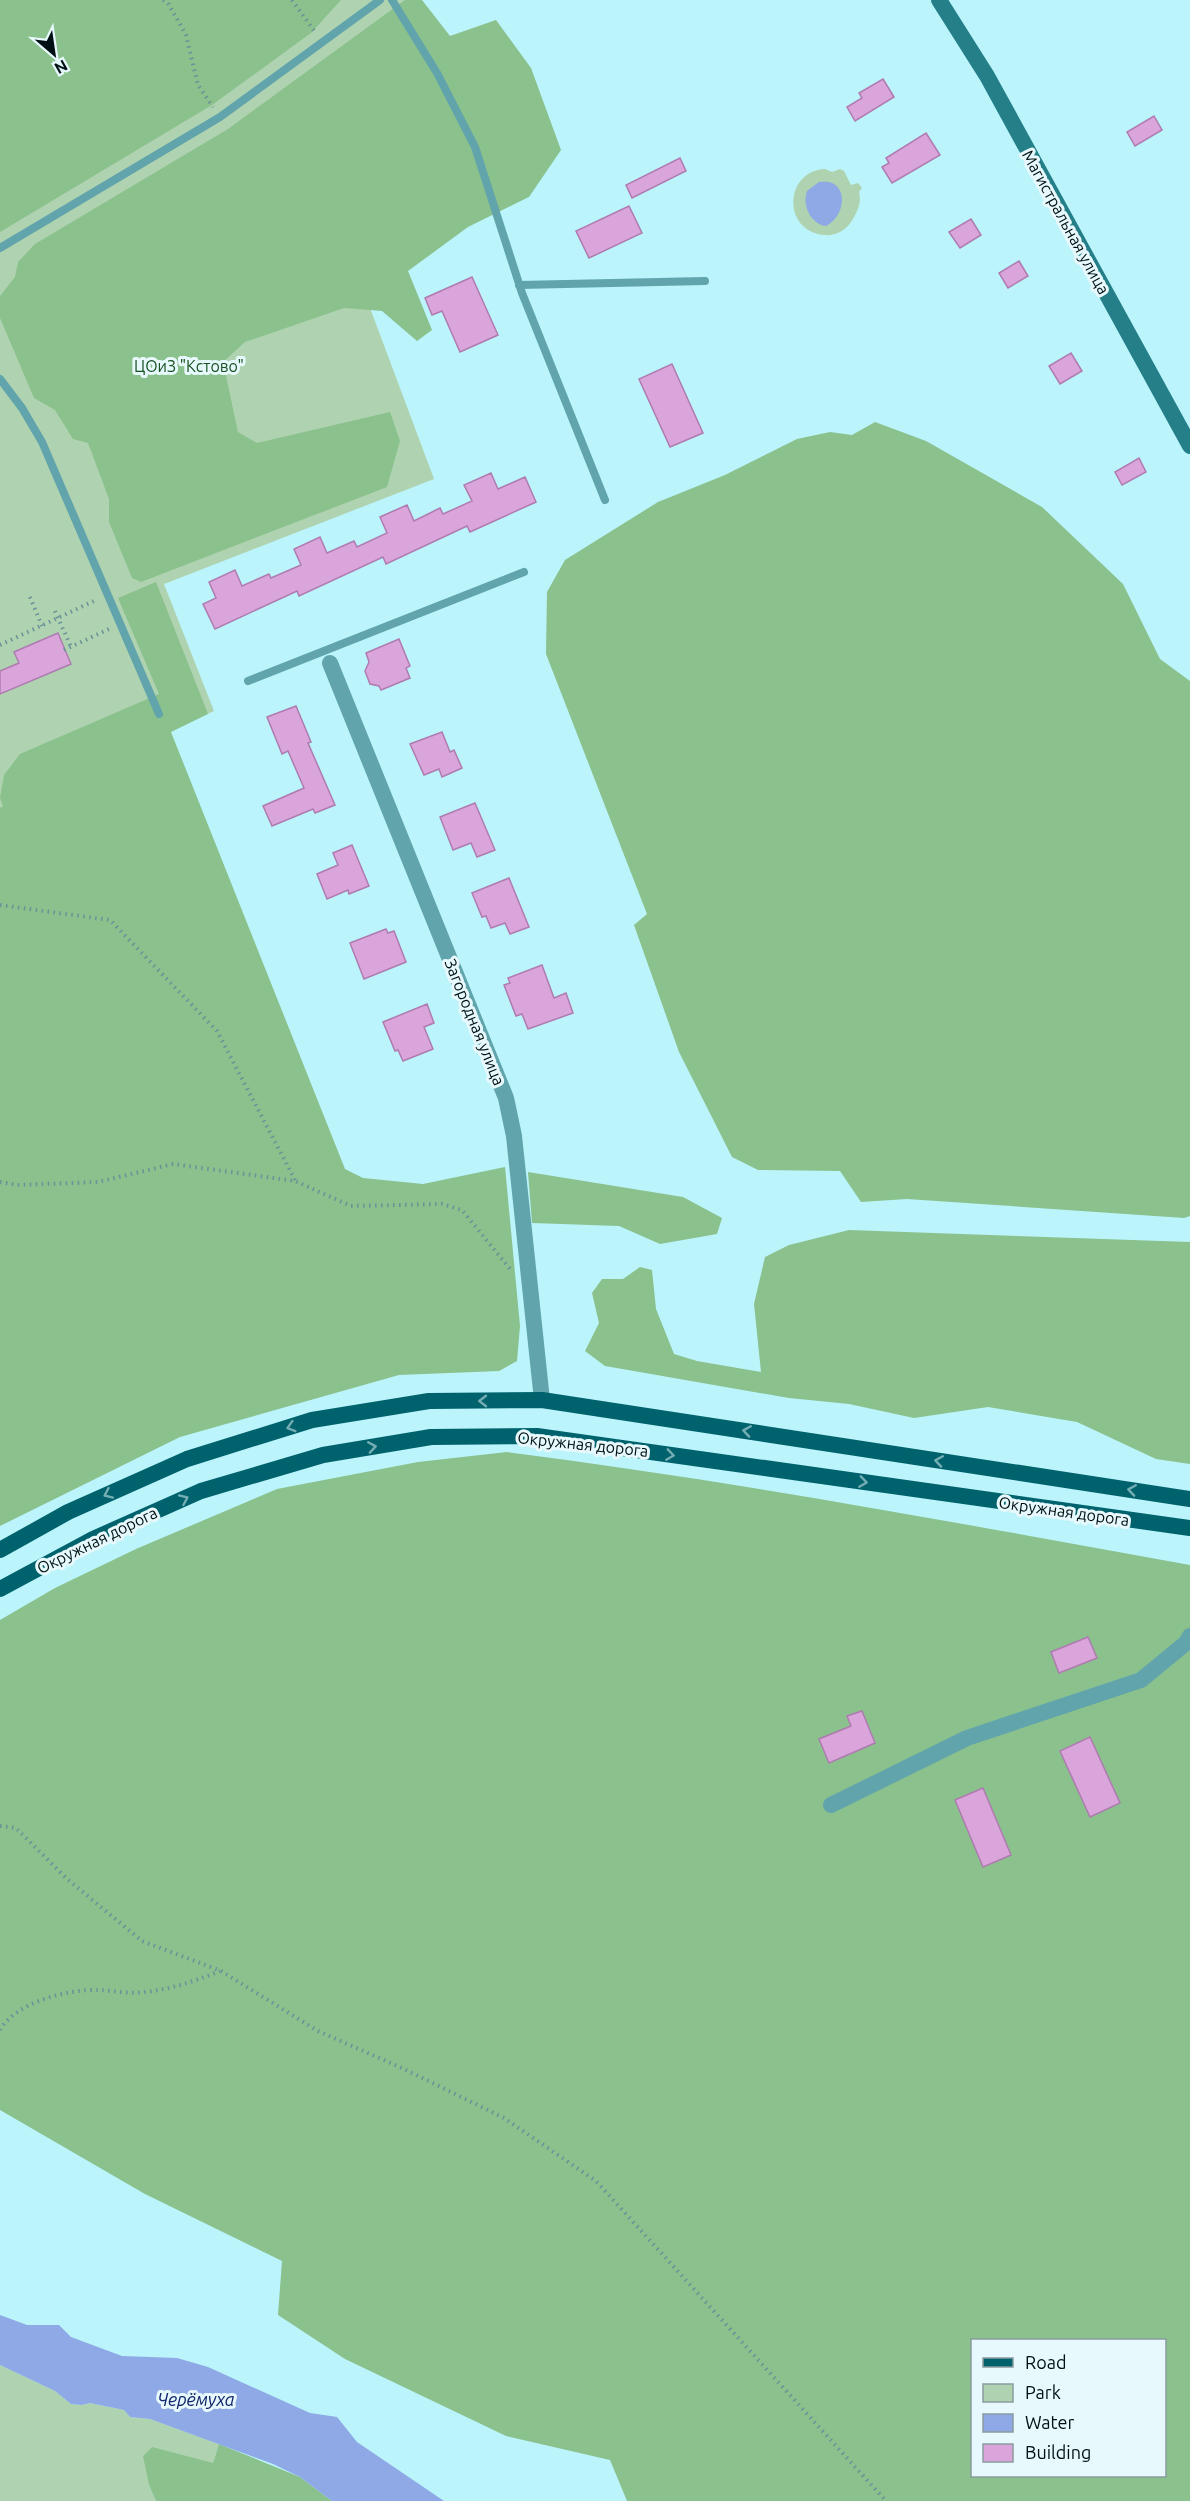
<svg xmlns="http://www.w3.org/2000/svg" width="1190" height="2501" viewBox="0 0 1190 2501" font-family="Ubuntu,sans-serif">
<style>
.green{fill:#afd3b0}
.forest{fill:#8ac18d;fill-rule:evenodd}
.water{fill:#8ea9e6}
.building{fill:#d9a5da;stroke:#af7bb0;stroke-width:1.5}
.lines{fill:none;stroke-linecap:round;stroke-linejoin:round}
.path{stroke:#6a9297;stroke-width:4;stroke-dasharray:1.5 4.5;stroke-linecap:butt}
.service{stroke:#61a4ac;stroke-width:8}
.minor{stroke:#61a4ac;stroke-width:16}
.secondary{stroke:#247f89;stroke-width:16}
.primary{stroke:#00626c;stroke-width:16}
.oneway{stroke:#74aeb4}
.labels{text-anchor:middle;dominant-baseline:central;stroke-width:6;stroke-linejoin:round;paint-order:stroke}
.street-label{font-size:16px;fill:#001012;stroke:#e7f9fc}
.park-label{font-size:16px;fill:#185120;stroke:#e7f9fc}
.water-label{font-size:18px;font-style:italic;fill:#10256a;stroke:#e7f9fc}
</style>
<rect width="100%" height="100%" fill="#bbf4fb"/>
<g class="green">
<polygon points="0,0 407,0 290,94 434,479 164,584 214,711 164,734 0,861"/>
<path d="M825 169 832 172 840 169 844 171 851 185 858 183 862 188 859 192C862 202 857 213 851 222 845 231 835 236 824 235 782 231 784 171 825 169Z"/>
<polygon points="0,2365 55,2391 71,2404 82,2405 90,2403 124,2410 130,2417 150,2419 219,2444 213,2463 149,2485 156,2501 0,2501"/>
</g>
<g class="forest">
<polygon points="0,0 341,0 311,33 212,105 0,232"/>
<polygon points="405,0 422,0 450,36 496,20 531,68 561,150 529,197 468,227 408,271 432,330 417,341 382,311 344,308 245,342 223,362 238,432 257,443 390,412 400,441 387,487 141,582 132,578 109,522 109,499 88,443 73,439 55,410 34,398 0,318 0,296 15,277 18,262 35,244 228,129"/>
<polygon points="875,422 926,441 1042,507 1123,584 1160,659 1190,681 1190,1216 1184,1218 907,1199 861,1202 840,1171 758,1170 732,1157 679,1052 634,925 647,914 546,654 547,592 565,560 658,502 725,475 797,439 830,432 852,435"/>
<polygon points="156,582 208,714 171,732 345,1169 363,1178 423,1184 505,1167 520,1326 517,1361 499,1371 399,1375 180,1437 0,1526 0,808 3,806 0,798 4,775 20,754 159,694 118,598"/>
<polygon points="528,1172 683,1197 722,1218 717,1234 660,1244 619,1226 532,1223"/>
<polygon points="849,1230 1190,1242 1190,1464 1156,1459 1077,1422 988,1407 914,1418 849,1404 789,1398 605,1366 585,1351 599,1323 592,1293 602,1279 623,1279 640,1267 652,1270 656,1309 674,1354 697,1361 761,1372 754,1304 765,1257 789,1245"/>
<path d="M507 1452C736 1481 963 1524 1190 1565V2501H627L610 2460 506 2436 345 2359 278 2315 282 2261 145 2194 0 2110V1620L55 1588 136 1549 277 1489 418 1462ZM972 2340H1164V2476H972Z"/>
<polygon points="219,2444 300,2477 332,2501 156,2501 149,2485 143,2456 152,2447 213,2463"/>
</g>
<g class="water">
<path d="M819 182C824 182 829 181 834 184 849 194 841 219 826 226 810 224 802 204 807 191Z"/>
<polygon points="0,2315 27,2325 59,2325 71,2337 122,2356 177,2358 208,2367 310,2413 337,2417 357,2442 444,2501 332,2501 300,2477 273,2464 150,2419 130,2417 124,2410 90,2403 82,2405 71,2404 55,2391 0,2365"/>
</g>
<g class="building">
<polygon points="883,79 894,97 855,121 847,107 862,98 859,93"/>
<polygon points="1154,116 1162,130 1135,146 1127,132"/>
<polygon points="926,133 940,155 892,183 882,167 889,163 886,158"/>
<polygon points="680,158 686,171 632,198 626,185"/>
<polygon points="629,206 642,233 589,258 576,231"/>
<polygon points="971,219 981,235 960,248 949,232"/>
<polygon points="1019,261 1028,276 1008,288 999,273"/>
<polygon points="472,277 498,335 460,352 442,311 432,315 425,298"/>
<polygon points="1071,353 1082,371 1060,384 1049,366"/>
<polygon points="672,364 703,433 670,447 639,379"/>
<polygon points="1139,458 1146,472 1122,485 1115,472"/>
<polygon points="491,473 498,489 525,477 536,502 470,532 467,526 386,564 383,557 299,596 297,591 215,629 203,604 216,598 209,582 235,570 242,586 269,574 271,578 301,565 294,549 320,537 327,553 354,541 357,547 387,533 380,517 407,505 414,521 440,508 443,514 472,501 464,485"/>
<polygon points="58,633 71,664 0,694 0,671 19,663 14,652"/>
<polygon points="399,639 410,666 406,668 410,678 381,690 379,686 370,684 365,671 369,662 366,653"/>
<polygon points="296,706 311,742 308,743 335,805 315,813 313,809 272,826 263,806 304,788 288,751 282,754 267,717"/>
<polygon points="442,732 450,752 454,750 462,768 442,777 439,769 424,775 410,744"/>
<polygon points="475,803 495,850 477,857 471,843 453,850 440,817"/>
<polygon points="352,845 369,886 349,894 348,890 327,899 317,874 338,865 333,853"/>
<polygon points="509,878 529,927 510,934 505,923 491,928 486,916 482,917 472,893"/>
<polygon points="386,929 388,933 394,931 406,962 364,979 350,943"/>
<polygon points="542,965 554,998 566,993 573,1013 528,1029 522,1014 516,1016 504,985 510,983 508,978"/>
<polygon points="427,1004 434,1023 424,1027 433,1049 403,1061 398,1050 395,1051 383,1022"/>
<polygon points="1088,1637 1097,1658 1059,1673 1051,1652"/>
<polygon points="862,1711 875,1743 829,1763 819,1739 851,1726 847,1716"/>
<polygon points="1090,1737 1120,1803 1090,1817 1060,1751"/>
<polygon points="983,1788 1011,1855 983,1867 955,1800"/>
</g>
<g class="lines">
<g class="path">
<polyline points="163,0 168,3 186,35 198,85 213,107"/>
<polyline points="292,0 315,32"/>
<polyline points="30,597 42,626"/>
<polyline points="55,611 71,647"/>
<polyline points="0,645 96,600"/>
<polyline points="64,650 109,629"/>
<polyline points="0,905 110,920 217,1031 295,1180"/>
<polyline points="0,1182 17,1185 98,1182 173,1164 295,1181 351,1206 442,1204 462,1210 510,1269"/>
<polyline points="0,1826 16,1828 66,1878 142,1941 221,1971 318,2031 402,2068 504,2118 596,2181 886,2501"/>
<path d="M0 2030C16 2002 68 1989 99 1990 114 1991 130 1994 145 1992 172 1989 195 1981 220 1971"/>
</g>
<g class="service">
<polyline points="392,0 437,73 475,147 522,293 605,500"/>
<polyline points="0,248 220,117 380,0"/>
<polyline points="519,285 705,281"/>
<polyline points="0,379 22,408 42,442 159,714"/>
<polyline points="248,681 524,572"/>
</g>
<g class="minor">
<polyline points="330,663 506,1098 514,1136 542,1400"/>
<polyline points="831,1805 967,1738 1141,1680 1186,1643 1190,1636"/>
</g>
<polyline class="secondary" points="939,0 987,76 1190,446"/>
<g class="primary">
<polyline points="0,1550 68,1512 187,1459 312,1420 429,1401 542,1400 1190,1499"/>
<polyline points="0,1589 93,1539 201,1491 323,1455 431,1437 537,1436 1190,1528"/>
</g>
</g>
<defs><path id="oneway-chevron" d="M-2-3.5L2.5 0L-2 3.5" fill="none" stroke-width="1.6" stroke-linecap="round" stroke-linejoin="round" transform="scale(1.5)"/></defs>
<g class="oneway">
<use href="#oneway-chevron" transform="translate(483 1401) rotate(180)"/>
<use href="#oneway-chevron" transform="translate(291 1427) rotate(163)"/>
<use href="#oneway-chevron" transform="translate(747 1431) rotate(-171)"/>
<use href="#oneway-chevron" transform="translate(372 1447) rotate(-9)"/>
<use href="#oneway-chevron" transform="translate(670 1455) rotate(8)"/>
<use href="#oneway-chevron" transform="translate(939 1461) rotate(-171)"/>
<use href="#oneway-chevron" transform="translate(863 1482) rotate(8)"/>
<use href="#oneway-chevron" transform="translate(1132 1490) rotate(-171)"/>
<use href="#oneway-chevron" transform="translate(108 1494) rotate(156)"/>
<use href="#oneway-chevron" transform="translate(184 1499) rotate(-24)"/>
</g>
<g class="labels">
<g class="street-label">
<text transform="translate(1066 222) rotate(61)">Магистральная улица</text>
<text transform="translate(475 1022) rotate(68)">Загородная улица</text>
<text transform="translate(583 1444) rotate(6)">Окружная дорога</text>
<text transform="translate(1064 1511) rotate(8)">Окружная дорога</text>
<text transform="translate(97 1540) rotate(-26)">Окружная дорога</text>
</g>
<g class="park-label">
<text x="189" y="366">ЦОиЗ "Кстово"</text>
</g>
<g class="water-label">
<text x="196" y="2399">Черёмуха</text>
</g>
</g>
<rect x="971" y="2339" width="195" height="138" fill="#e7f9fc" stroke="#8b9c9e" stroke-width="1.5"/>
<rect x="983" y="2358" width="30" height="9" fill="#00626c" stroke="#8b9c9e" stroke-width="1.5"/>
<text x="1025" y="2369" font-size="18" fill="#001012">Road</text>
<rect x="983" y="2384" width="30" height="18" fill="#afd3b0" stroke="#8b9c9e" stroke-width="1.5"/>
<text x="1025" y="2399" font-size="18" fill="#001012">Park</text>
<rect x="983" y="2414" width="30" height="18" fill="#8ea9e6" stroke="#8b9c9e" stroke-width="1.5"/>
<text x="1025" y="2429" font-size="18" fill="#001012">Water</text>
<rect x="983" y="2444" width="30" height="18" fill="#d9a5da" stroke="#8b9c9e" stroke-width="1.5"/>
<text x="1025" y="2459" font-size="18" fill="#001012">Building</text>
<g transform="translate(54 54) rotate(151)" stroke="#e7f9fc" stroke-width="4.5" paint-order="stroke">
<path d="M0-4.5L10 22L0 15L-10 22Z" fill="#001012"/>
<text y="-9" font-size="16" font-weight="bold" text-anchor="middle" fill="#001012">N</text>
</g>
</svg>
